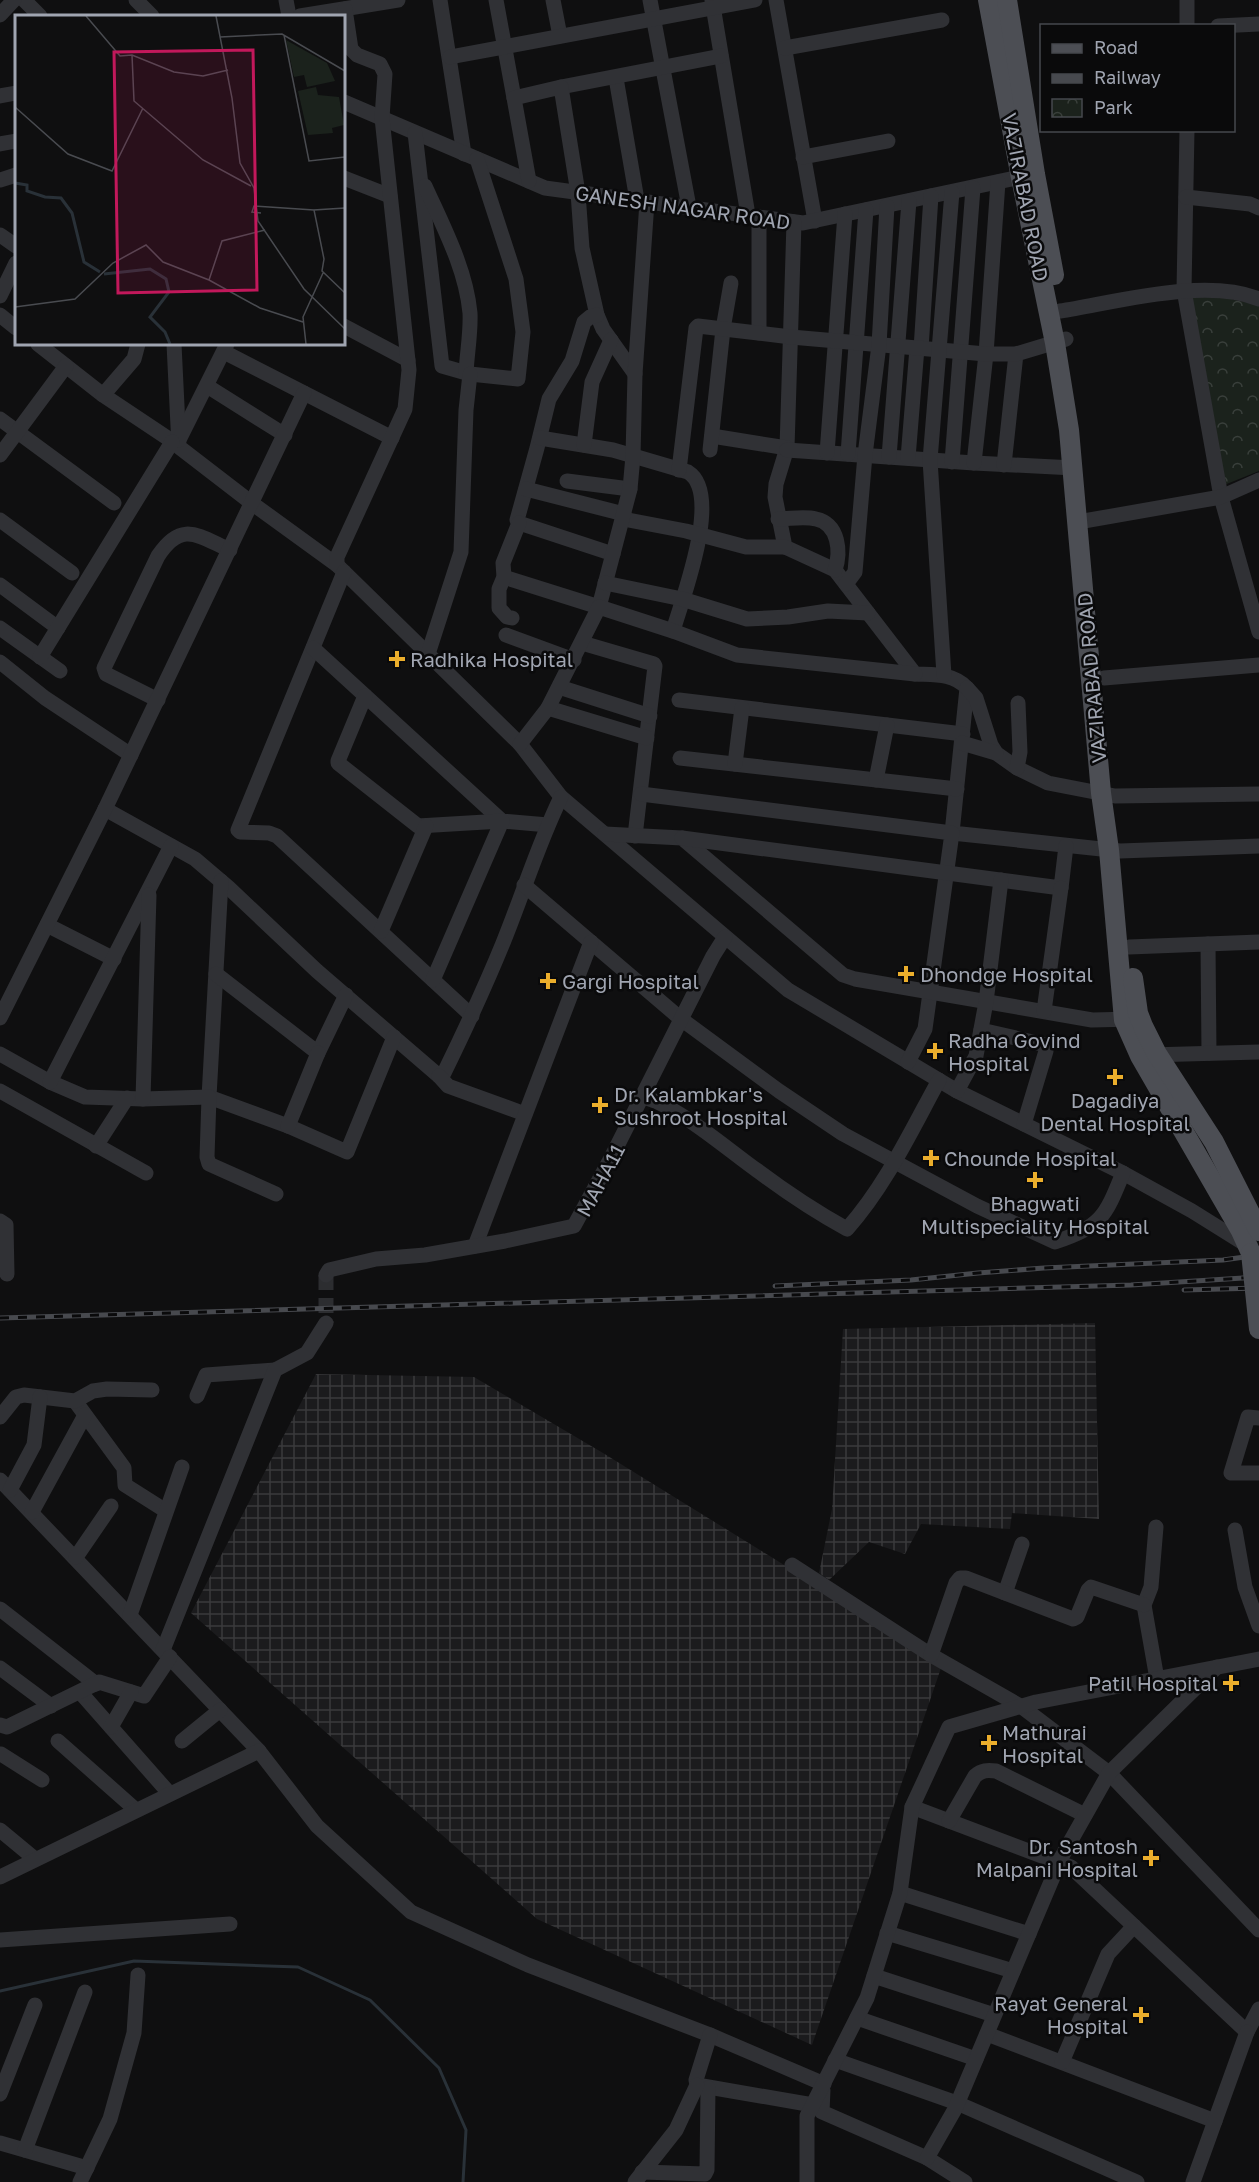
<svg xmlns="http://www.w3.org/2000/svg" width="1259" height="2182" viewBox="0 0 1259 2182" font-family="'Golos Text',sans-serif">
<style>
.industrial{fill:url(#industrial-grid)}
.park{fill:url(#park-crowns)}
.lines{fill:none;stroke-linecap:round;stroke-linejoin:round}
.stream{stroke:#293138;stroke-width:3}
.minor-tunnel{stroke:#2c2d30;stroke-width:15;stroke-dasharray:15 8;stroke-linecap:butt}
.minor{stroke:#303135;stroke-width:15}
.major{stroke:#4c4e54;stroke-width:20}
.rail-casing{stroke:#47494e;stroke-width:5}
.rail{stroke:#0a0a0b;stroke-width:3;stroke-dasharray:9;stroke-linecap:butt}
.major-bridge{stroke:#4c4e54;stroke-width:20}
.poi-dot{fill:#ebae2c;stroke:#0a0a0b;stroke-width:2}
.labels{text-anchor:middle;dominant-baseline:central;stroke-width:5;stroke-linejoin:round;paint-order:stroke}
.street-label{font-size:20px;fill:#a0a5b1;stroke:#0a0a0b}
.poi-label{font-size:20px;fill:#a0a5b1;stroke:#0a0a0b;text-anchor:start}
.inset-river{fill:none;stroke:#293138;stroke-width:3}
.inset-road{fill:none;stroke:#494b50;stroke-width:1.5}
.view{fill:#c2185b;fill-opacity:0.15;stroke:#c2185b;stroke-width:3}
.inset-edge{fill:none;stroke:#a0a5b1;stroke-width:3}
</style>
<defs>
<pattern id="industrial-grid" width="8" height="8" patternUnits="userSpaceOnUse" patternTransform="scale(1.5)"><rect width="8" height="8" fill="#1b1b1d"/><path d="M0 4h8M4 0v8" fill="none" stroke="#39393b"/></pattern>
<pattern id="park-crowns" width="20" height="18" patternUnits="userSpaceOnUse" patternTransform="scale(1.5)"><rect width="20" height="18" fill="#1b221c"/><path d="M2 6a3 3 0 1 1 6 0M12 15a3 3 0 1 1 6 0" fill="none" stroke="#393f3b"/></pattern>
</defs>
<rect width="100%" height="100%" fill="#0f0f10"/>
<g class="industrial">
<polygon points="1095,1323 1099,1519 1012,1513 1010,1529 921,1524 905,1554 869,1542 829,1580 819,1573 832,1509 843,1329"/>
<polygon points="316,1374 474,1377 603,1453 789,1568 941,1668 812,2045 537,1919 191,1613"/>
</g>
<polygon class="park" points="1218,296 1259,305 1259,471 1224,485 1188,297"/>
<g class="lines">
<polyline class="stream" points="0,1991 134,1961 298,1967 370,2000 439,2068 466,2130 463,2182"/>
<polyline class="minor-tunnel" points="326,1275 326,1323"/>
<g class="minor">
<polyline points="24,0 40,16"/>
<polyline points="136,0 152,16"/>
<polyline points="286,0 289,16"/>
<polyline points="440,0 464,154"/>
<polyline points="496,0 514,98"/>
<polyline points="553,0 560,36"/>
<polyline points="650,0 689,207"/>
<polyline points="712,0 748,215"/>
<polyline points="776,0 815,221"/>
<polyline points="1187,0 1187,26"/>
<polyline points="0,15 14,0"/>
<polyline points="300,16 398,0"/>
<polyline points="1218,26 1259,24"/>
<polyline points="785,48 942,20"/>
<polyline points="450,57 755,0"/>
<polyline points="616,78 637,200"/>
<polyline points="561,87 721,56"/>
<polyline points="0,96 16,93"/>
<polyline points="344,102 545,188 803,223 1030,175"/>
<polyline points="1187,130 1184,290 1221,497 1259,632"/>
<polyline points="415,133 442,366 470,374 518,379 523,332 516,279 477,159"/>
<polyline points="0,144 16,141"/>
<polyline points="803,157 888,141"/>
<polyline points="344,178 390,196"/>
<polyline points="0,180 16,175"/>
<polyline points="529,181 514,98 561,87 578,193 582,248 597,315 603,329 635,374"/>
<path d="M425 186C443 226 466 269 470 313 471 332 467 353 466 373"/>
<polyline points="1186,197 1250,204 1259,208"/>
<path d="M794 222 787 448 776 484 775 497 785 547 835 570 915 674C934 675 953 673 967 688L952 833 1120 851 1259 846"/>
<polyline points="0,235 16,246"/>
<polyline points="0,296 16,263"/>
<path d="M1060 311C1117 302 1206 277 1259 299"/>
<polyline points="0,315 16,328"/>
<polyline points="597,315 590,317 584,322 572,361 549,399 537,448 517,520 519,523 613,554"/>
<polyline points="344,326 408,360"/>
<polyline points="759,333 759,217"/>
<polyline points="38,344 103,395 178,445"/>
<polyline points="174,344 179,447 253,504 337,565 520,744 561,797 788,990 957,1091 1123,1173 1192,1211 1248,1246"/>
<polyline points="921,349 931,196"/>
<polyline points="224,352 392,438"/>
<polyline points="207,386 285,435"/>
<polyline points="103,395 134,359 138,344"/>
<polyline points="0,419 114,503"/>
<polyline points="712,436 787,448"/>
<path d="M540 438 613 450 688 472C723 494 682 599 673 631"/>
<polyline points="179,440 227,344"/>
<polyline points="584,445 592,382 611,340"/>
<polyline points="710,450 723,329 731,283"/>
<polyline points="787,450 974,463 1074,468"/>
<polyline points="827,453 845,214"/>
<polyline points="848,454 866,210"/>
<polyline points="0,455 66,366"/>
<polyline points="889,457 909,201"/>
<polyline points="908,458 917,348"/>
<polyline points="952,462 973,188"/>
<polyline points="974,463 986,354 998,182"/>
<polyline points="1004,465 1016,354"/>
<polyline points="679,470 696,328 698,326 791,337 986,354 1016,354 1066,339"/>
<polyline points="567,481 630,489"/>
<polyline points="526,489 624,514"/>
<polyline points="623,519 686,531 746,547 785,547"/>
<path d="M778 519C790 519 804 516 816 519 839 524 841 552 835 570"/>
<polyline points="0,520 72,573"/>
<polyline points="1078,522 1221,497 1259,480"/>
<polyline points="337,565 337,557 405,409 409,370 382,118 385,74 380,64 357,55 351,49 345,9"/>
<polyline points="344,572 238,830 240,832 269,833 277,836 472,1016"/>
<polyline points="504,577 599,607 630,489 633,456 635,374 647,202"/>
<polyline points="605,583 682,599 747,619 788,617 828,611 868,613"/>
<polyline points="846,584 855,572 865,455 879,345 887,206"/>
<polyline points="0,585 58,628"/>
<polyline points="512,618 507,617 499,608 499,589 504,577 503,563 519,523"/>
<polyline points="0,628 60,671"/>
<polyline points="506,635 574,660"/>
<polyline points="582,643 654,664 655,666 635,836"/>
<polyline points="313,648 502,821 548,825"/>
<polyline points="428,654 461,552 466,410 470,374"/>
<polyline points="40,657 172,442"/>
<polyline points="0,662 45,698 131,755"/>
<polyline points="944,675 930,460 952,192"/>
<polyline points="1104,678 1259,665"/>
<polyline points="559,687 650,716"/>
<polyline points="967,688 976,698 991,745 996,753 1017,768 1048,783 1115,796 1259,794"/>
<polyline points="365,696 338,761 338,763 418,826 502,821 433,980"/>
<path d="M158 700 106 674 104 668 158 556C182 520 198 536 230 550"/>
<polyline points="679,700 963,734"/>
<polyline points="548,708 647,738"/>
<polyline points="962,743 996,753"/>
<polyline points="520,744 548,708 599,607 673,631 737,655 915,674"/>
<polyline points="680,758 957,789"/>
<polyline points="735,764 742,708"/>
<polyline points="1017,768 1020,752 1018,703"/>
<polyline points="876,780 887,725"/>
<polyline points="641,794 952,833 925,1029 908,1062"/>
<path d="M105 809 195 859 229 888 317 971 439 1076 444 1073C465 1030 485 987 503 943 523 894 538 844 561 797"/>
<polyline points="605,834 682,838 843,975 855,979 1092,1020 1134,1019"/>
<polyline points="682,838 1061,888 1066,846"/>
<polyline points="221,881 209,1097 288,1126 347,1152 394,1037"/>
<path d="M524 885 681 1019 779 1091 843 1134 977 1206 1055 1242C1102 1226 1105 1217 1123 1173"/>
<polyline points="47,925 114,959"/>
<polyline points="381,931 426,826"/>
<polyline points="1208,944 1209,1053"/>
<polyline points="1129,947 1259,942"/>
<polyline points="216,974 318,1053 346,995"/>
<polyline points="1044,1011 1061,888"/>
<polyline points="0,1018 105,809 304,393"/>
<polyline points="981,1030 1046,1045 1046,1051 1024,1124"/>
<polyline points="0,1054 50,1082 85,1097 143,1099 209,1097 207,1157 209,1164 276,1194"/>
<polyline points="1149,1055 1259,1052"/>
<polyline points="439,1076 448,1086 525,1114"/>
<polyline points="50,1082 171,846"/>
<polyline points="0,1091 146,1173"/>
<polyline points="957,1091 976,1056 986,1002 1001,880"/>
<path d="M642 1097C676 1104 728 1150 758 1171 786 1192 816 1212 847 1229 886 1185 911 1131 939 1080"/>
<polyline points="143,1099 149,895"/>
<polyline points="288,1126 318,1053"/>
<polyline points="96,1146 127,1098"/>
<polyline points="0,1221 6,1225 7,1274"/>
<polyline points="475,1246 591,942"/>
<polyline points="326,1275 329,1270 376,1259 425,1255 505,1241 574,1226 612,1156 713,956 725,937"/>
<polyline points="197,1396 206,1375 275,1370"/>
<polyline points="75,1401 124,1468 125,1485 166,1511"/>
<polyline points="0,1417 16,1397 24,1395 75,1401 93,1391 107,1389 152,1390"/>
<polyline points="1259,1418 1248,1417 1231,1473 1259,1473"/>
<polyline points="0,1480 259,1751"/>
<polyline points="10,1490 34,1445 40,1397"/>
<polyline points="32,1512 85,1415"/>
<polyline points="1156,1527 1151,1587 1144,1605 1157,1679"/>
<polyline points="1235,1530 1245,1587 1259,1626"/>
<polyline points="76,1557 111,1506"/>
<polyline points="792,1565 931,1655 1022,1707 1109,1773 1259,1930"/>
<polyline points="1005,1593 1022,1544"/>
<polyline points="0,1609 96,1684"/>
<polyline points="130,1615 182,1467"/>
<polyline points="163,1650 275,1370 307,1353 326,1323"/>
<polyline points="931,1655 956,1583 960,1578 966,1578 1073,1619 1077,1617 1088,1590 1091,1587 1144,1605"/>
<polyline points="0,1668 51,1706"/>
<polyline points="80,1692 169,1793"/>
<polyline points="0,1725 7,1727 99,1682 144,1696 170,1657"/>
<polyline points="111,1727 131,1692"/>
<polyline points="58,1741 136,1810"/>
<polyline points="182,1741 220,1710"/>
<polyline points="1,1754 42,1780"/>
<polyline points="912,1807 1071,1867 1247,2032 1259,2009"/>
<path d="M949 1821 975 1776C982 1770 987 1770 996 1771L1085 1815"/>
<polyline points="0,1830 35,1859"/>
<polyline points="0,1877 259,1751 317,1826 411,1912 528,1965 710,2035 824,2084"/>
<polyline points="900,1893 1029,1934"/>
<polyline points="887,1933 1013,1971"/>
<polyline points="0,1940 230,1924"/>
<polyline points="874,1976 994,2015"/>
<polyline points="857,2018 976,2059"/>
<polyline points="987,2034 1215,2121"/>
<polyline points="710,2035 696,2080 697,2085 813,2105"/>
<polyline points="835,2060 957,2103 1137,2182"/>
<polyline points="1062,2062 1108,1954 1134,1926"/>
<polyline points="823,2090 822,2112 927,2158 965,2182"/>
<polyline points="0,2094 35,2005"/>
<polyline points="0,2143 87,2168"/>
<polyline points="25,2150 85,1992"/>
<polyline points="927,2158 955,2109 1061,1858 1109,1773 1217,1667"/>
<polyline points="642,2172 705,2174 707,2170 708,2088"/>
<polyline points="80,2182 110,2119 134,2033 138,1975"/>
<polyline points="635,2182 676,2130 697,2085"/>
<polyline points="807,2182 807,2116 867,1998 900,1893 912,1807 949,1727 1036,1702 1259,1659"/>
<polyline points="1193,2182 1247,2032"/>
</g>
<g class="major">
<polyline points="988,0 1021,178 1055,343 1069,430 1101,793 1109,850 1124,1020 1140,1056 1241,1231 1251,1253"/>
<polyline points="1007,0 1035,174 1054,275"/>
<polyline points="1133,978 1138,1013 1143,1026 1157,1054 1214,1142 1259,1231"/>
</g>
<g class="rail-casing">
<g id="rail">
<polyline points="775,1286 911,1280 978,1273 1044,1268 1223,1260 1259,1255"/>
<polyline points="1184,1290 1259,1288"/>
<polyline points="0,1318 1131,1285 1259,1277"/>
</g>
</g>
<use href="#rail" class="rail"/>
<polyline class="major-bridge" points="1251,1253 1259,1329"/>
</g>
<g class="poi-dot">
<path d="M394 650h6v6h6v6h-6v6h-6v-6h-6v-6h6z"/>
<path d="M903 965h6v6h6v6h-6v6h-6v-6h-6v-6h6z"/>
<path d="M545 972h6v6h6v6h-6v6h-6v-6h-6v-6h6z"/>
<path d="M932 1042h6v6h6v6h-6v6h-6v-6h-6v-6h6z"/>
<path d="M1112 1068h6v6h6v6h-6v6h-6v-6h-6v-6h6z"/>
<path d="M597 1096h6v6h6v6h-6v6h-6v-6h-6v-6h6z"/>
<path d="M928 1149h6v6h6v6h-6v6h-6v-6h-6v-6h6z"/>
<path d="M1032 1171h6v6h6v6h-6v6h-6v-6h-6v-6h6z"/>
<path d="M1228 1674h6v6h6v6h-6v6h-6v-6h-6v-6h6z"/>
<path d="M986 1734h6v6h6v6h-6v6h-6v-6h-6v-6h6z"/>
<path d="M1148 1849h6v6h6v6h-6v6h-6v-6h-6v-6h6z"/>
<path d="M1138 2006h6v6h6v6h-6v6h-6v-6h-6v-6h6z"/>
</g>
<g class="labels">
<g class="street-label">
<text transform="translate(1026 197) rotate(79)">VAZIRABAD ROAD</text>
<text transform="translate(683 207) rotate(8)">GANESH NAGAR ROAD</text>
<text transform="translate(1091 678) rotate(-95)">VAZIRABAD ROAD</text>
<text transform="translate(600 1180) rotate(-62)">MAHA11</text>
</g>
<g class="poi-label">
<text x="410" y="659">Radhika Hospital</text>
<text x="920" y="974">Dhondge Hospital</text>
<text x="562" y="981">Gargi Hospital</text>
<text x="948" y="1040">Radha Govind<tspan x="948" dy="23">Hospital</tspan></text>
<text x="614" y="1094">Dr. Kalambkar's<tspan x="614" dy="23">Sushroot Hospital</tspan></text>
<text x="1115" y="1100" text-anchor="middle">Dagadiya<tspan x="1115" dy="23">Dental Hospital</tspan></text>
<text x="944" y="1158">Chounde Hospital</text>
<text x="1035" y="1203" text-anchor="middle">Bhagwati<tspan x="1035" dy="23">Multispeciality Hospital</tspan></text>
<text x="1218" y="1683" text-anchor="end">Patil Hospital</text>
<text x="1002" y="1732">Mathurai<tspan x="1002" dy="23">Hospital</tspan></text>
<text x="1138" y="1846" text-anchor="end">Dr. Santosh<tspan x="1138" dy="23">Malpani Hospital</tspan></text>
<text x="1128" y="2003" text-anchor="end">Rayat General<tspan x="1128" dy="23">Hospital</tspan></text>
</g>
</g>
<g transform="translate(15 15)">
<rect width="330" height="330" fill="#0f0f10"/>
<path d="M271 25 312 48 320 66 292 72 289 60 279 62Z" fill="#1b221c"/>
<path d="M301 72 303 80 324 82 329 110 317 113 318 118 293 120 283 76Z" fill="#1b221c"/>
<path class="inset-river" d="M0 168 12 170V176L30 182 46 183 57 198 69 247 85 257M89 259 135 254 151 264 154 277 135 302 150 317 155 329"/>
<path class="inset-road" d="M71 1 105 41 117 40 159 57 188 61 213 55M201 1 217 83 225 148 239 173 243 206 289 274 330 314M269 20 294 146 330 142M205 22 267 19 330 56M117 40 119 86 188 145 236 171M0 92 53 139 97 156 128 93M330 193 299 195 309 244 307 256 330 278M246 198 237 197 239 191 299 195M194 265 207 226 250 215M0 292 60 284 98 248 131 230 148 247 194 265 245 293 288 307M291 329 288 302 308 258"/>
<path class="view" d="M238 35 242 275 103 278 99 37Z"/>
<rect width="330" height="330" class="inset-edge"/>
</g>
<rect x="1040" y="24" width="195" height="108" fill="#0a0a0b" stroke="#46484d" stroke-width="1.5"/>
<rect x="1052" y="44" width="30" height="9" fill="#4c4e54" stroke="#46484d" stroke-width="1.5"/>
<text x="1094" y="54" font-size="18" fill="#a0a5b1">Road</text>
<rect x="1052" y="74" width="30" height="9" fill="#47494e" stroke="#46484d" stroke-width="1.5"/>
<text x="1094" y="84" font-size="18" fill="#a0a5b1">Railway</text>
<rect x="1052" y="99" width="30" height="18" fill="url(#park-crowns)" stroke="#46484d" stroke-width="1.5"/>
<text x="1094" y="114" font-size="18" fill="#a0a5b1">Park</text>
</svg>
